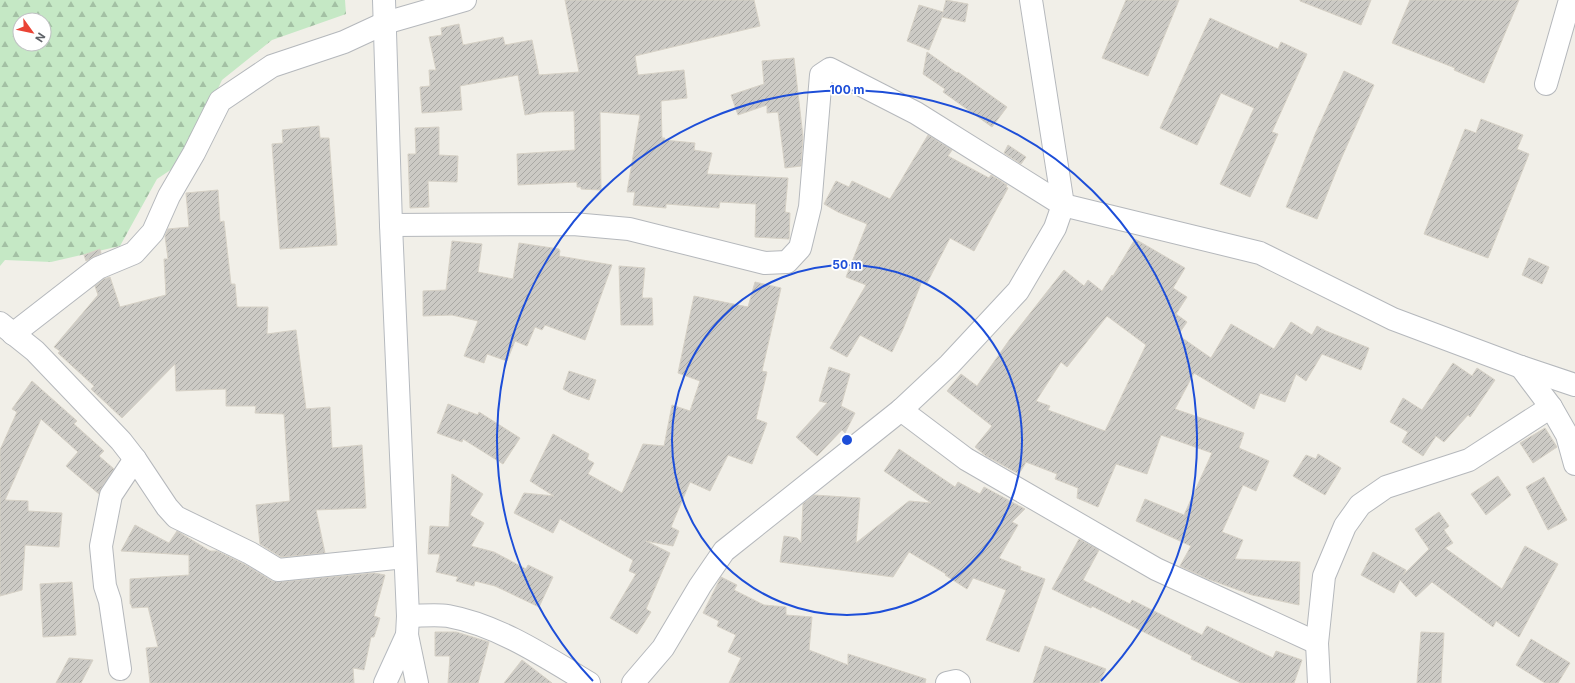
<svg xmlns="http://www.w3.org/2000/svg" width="1575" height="683" viewBox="0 0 1575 683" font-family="Inter,sans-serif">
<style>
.forest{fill:url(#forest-firs);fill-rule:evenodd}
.building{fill:url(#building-hatch);stroke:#d6d1c6;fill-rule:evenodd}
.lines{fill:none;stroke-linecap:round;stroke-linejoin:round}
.street-casing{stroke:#b5b8bc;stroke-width:24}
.secondary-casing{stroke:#b6babf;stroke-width:24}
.street{stroke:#fff;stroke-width:22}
.secondary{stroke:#fff;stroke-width:22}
.ring{fill:none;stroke:#1d4ed8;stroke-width:2}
.centre{fill:#1d4ed8;stroke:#fff;stroke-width:2}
.ring-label{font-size:12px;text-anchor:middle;font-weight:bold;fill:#1d4ed8;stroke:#fff;stroke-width:3.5;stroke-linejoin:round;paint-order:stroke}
</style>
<defs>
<pattern id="forest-firs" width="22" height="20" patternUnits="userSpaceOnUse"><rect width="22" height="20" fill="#c5e8c5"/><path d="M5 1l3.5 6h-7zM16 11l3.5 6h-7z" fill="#a3c0a4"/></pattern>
<pattern id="building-hatch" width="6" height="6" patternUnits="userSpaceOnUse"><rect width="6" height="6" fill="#cccac5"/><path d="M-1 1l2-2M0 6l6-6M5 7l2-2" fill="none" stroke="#a9a8a4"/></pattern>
</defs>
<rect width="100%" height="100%" fill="#f1efe8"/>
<path class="forest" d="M0 0H345L346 14 272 40 222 80 184 161 157 179 120 246 51 262 5 260 0 266ZM20 20H44V44H20Z"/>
<g class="building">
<polygon points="565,0 754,0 760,26 635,56 638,75 684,70 687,98 661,101 662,138 665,138 664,140 695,143 694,150 712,153 707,174 788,178 785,212 790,213 789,239 755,237 756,204 720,202 719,208 666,204 666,208 633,205 635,192 627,192 640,115 600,112 601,190 581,189 581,187 577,187 577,182 518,185 517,154 575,150 574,111 541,112 525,115 518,75 460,86 462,110 422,113 420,87 430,86 429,70 436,70 429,37 442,35 441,28 459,24 463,45 503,37 505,45 532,40 539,75 579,72"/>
<polygon points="946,0 968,4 965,22 942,17 943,15 929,50 907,41 919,5 943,12"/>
<polygon points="1126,0 1179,0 1148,76 1102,58"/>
<polygon points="1300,0 1371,0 1361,25 1300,1"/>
<polygon points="1410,0 1519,0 1484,83 1454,70 1455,68 1392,43"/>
<polygon points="1210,18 1278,49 1281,42 1307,54 1272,132 1278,134 1250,197 1220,184 1254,108 1221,93 1197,145 1160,128"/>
<polygon points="927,52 957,73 958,72 1007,107 992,127 943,92 945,89 923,74"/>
<polygon points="794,58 803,137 801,166 785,168 778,112 767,113 767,105 738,115 731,95 764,84 762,61"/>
<polygon points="1344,71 1374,85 1341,159 1317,219 1286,207 1316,132"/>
<polygon points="1481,119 1523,135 1517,149 1529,154 1488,258 1424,234 1465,129 1476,133"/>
<polygon points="319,126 320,138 329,138 337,245 280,249 272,144 283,143 282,130"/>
<polygon points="439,127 439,155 458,156 457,182 428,181 429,207 410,208 408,154 416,154 415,128"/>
<polygon points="928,135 952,150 948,156 989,178 991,175 1007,185 1006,187 1008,188 974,251 950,238 927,283 922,281 903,329 892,352 860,335 847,357 830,348 866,285 846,277 867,224 838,212 824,204 836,181 849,187 852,181 890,199"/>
<polygon points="1008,145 1026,157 1021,164 1004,153"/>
<polygon points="218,190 220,222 224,221 231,284 235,284 237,307 268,307 267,334 296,330 306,409 330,407 332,448 362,445 366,508 316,510 325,553 281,557 260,544 256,505 290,501 284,414 255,413 256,406 226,406 226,389 176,391 175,364 122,418 91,389 94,386 58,353 60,351 54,347 98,295 95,286 104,279 110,277 120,307 166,295 164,259 168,259 165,236 168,229 189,227 186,193"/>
<path d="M1135 239 1185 268 1173 288 1187 297 1176 314 1187 322 1178 335 1211 358 1231 324 1274 349 1291 322 1312 335 1317 326 1326 331 1369 348 1361 370 1322 354 1306 381 1296 374 1285 402 1260 393 1254 409 1194 373 1175 409 1244 433 1239 448 1269 461 1256 491 1243 485 1222 532 1243 540 1235 559 1300 562 1299 605 1252 595 1208 579 1180 566 1191 546 1136 521 1145 499 1184 515 1212 453 1161 435 1147 474 1116 464 1098 507 1077 498 1078 488 1055 479 1057 474 1026 462 1019 474 986 456 975 447 992 426 947 391 961 374 977 386 1010 339 1064 270 1084 286 1088 280 1102 291 1112 275 1113 276ZM1107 316 1146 345 1105 431 1048 410 1050 406 1036 401 1061 362 1067 367Z"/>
<polygon points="452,241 482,244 478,272 513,279 519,243 559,249 560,251 559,256 612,265 585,340 545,325 542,330 535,327 527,346 515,341 507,361 487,354 484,363 464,356 478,321 452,315 423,316 423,291 446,290"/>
<polygon points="100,249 101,253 86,261 84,255"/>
<polygon points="1529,258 1549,267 1542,284 1522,275"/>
<polygon points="619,266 645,268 642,298 652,298 653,325 621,325"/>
<polygon points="755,282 781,288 762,371 767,372 756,419 767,423 752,464 728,455 710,491 690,482 671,527 679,531 673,546 646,541 670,553 646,609 651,612 637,634 610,618 636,574 629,571 633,560 560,519 553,533 514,513 524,493 554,496 530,481 553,434 589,454 587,459 594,463 588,474 622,493 643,444 664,446 672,405 690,411 700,381 678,373 694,296 748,307"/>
<polygon points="1453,363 1472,376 1477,368 1495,380 1470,417 1468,415 1444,442 1436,436 1423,456 1402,442 1408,432 1390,422 1403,398 1422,410"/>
<polygon points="829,367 850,374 841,406 855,413 845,433 842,430 817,456 796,437 827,403 819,401"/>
<polygon points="569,371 596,380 589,400 570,393 563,389"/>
<polygon points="32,381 77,421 74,424 104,451 99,456 114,469 101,488 99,494 66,466 78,452 41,419 5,500 28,501 28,511 62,513 59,547 25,545 22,590 0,596 0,450 17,412 12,409"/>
<polygon points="448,404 478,415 479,412 520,438 503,464 463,439 462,442 437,433"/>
<polygon points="1545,428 1557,447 1533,463 1520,443"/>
<polygon points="899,449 955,487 958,482 980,494 984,487 1025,509 1012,522 1018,525 999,558 1021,567 1020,570 1045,579 1019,652 986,640 1006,590 973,578 967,589 945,575 946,574 909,552 893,577 780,562 784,536 797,538 801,543 803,504 814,495 860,498 856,543 909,501 931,503 884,471"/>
<polygon points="1318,454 1341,468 1325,495 1293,476 1306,455 1316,459"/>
<polygon points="452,474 483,494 470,515 484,523 471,546 494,552 526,569 528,565 553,577 539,607 495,586 475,581 474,586 456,581 458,577 436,572 440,554 428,554 430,526 449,527"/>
<polygon points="1498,476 1511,495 1486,515 1471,494"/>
<polygon points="1544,477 1567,520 1548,530 1526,487"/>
<polygon points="1439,512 1449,526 1444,530 1453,543 1445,548 1502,589 1525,546 1558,564 1519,637 1496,621 1493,627 1432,582 1416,597 1400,580 1394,593 1361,575 1373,552 1406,570 1403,575 1429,549 1415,529"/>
<polygon points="135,525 169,543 177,531 210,551 217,551 244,564 272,581 279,582 374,573 385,575 374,616 380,618 374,637 371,637 364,670 353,668 354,683 150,683 146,648 158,647 148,607 132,608 131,604 130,604 130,579 189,575 189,555 121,551"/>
<polygon points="1079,539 1099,550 1083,580 1130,604 1132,600 1202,635 1207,626 1273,658 1276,651 1302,660 1294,683 1241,683 1191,659 1192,656 1092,606 1091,608 1052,589"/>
<polygon points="721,577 737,585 734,590 764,605 786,607 786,615 812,617 809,650 848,665 848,654 926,679 925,683 729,683 741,658 728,652 736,635 717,626 719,621 703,613"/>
<polygon points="72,582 76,635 43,637 40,584"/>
<polygon points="435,632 456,632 489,642 478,683 448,683 450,656 435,656"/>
<polygon points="1421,632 1444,633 1441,683 1417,683"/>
<polygon points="1531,639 1570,663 1558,683 1545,683 1516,665"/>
<polygon points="1045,646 1106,669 1099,683 1033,683"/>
<polygon points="69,658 93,660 81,683 56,683"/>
<polygon points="522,660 552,683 504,683"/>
</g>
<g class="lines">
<g class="street-casing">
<g id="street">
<polyline points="1546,84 1570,0"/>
<polyline points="391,225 573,224 629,229 765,263 787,262 800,248 810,207 821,75 830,69 916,113 1063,205 1260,253 1393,319 1521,367 1575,385"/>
<polyline points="0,323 35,351 121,441 135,459 167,507 176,517 250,553 278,570 405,557"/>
<polyline points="13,334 98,268 134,253 153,232 169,196 194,153 220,101 272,66 344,42 385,23 465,0"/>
<polyline points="1521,367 1551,407 1567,435 1575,464"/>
<polyline points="901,410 966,459 1156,569 1317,643"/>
<path d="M408 616C421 616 435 614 448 616 498 625 546 657 589 683"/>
<polyline points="407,635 417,683"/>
<polyline points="120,669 110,601 105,586 101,546 111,495 135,459"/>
<polyline points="633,683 663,648 700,586 724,551 901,410 949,365 1018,291 1055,228 1063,205 1031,0"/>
<polyline points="947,683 956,681 959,683"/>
<polyline points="1319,683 1317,643 1324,576 1345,526 1360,505 1386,487 1469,460 1551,407"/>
</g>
</g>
<g class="secondary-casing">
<polyline id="secondary" points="384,0 391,225 408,616 407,635 385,683"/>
</g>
<use href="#street" class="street"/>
<use href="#secondary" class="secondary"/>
</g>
<g class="ring">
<circle cx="847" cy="440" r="175"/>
<path d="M593 681A350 350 0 1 1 1101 681"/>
</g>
<circle cx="847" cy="440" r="6" class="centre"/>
<g class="ring-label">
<text x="847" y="94">100 m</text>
<text x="847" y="269">50 m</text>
</g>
<g transform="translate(32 32) rotate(123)"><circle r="19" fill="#ffffff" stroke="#bfc1c3"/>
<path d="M0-3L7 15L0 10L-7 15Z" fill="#ea4335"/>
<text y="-6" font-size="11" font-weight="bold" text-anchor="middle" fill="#5f6368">N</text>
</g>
</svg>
